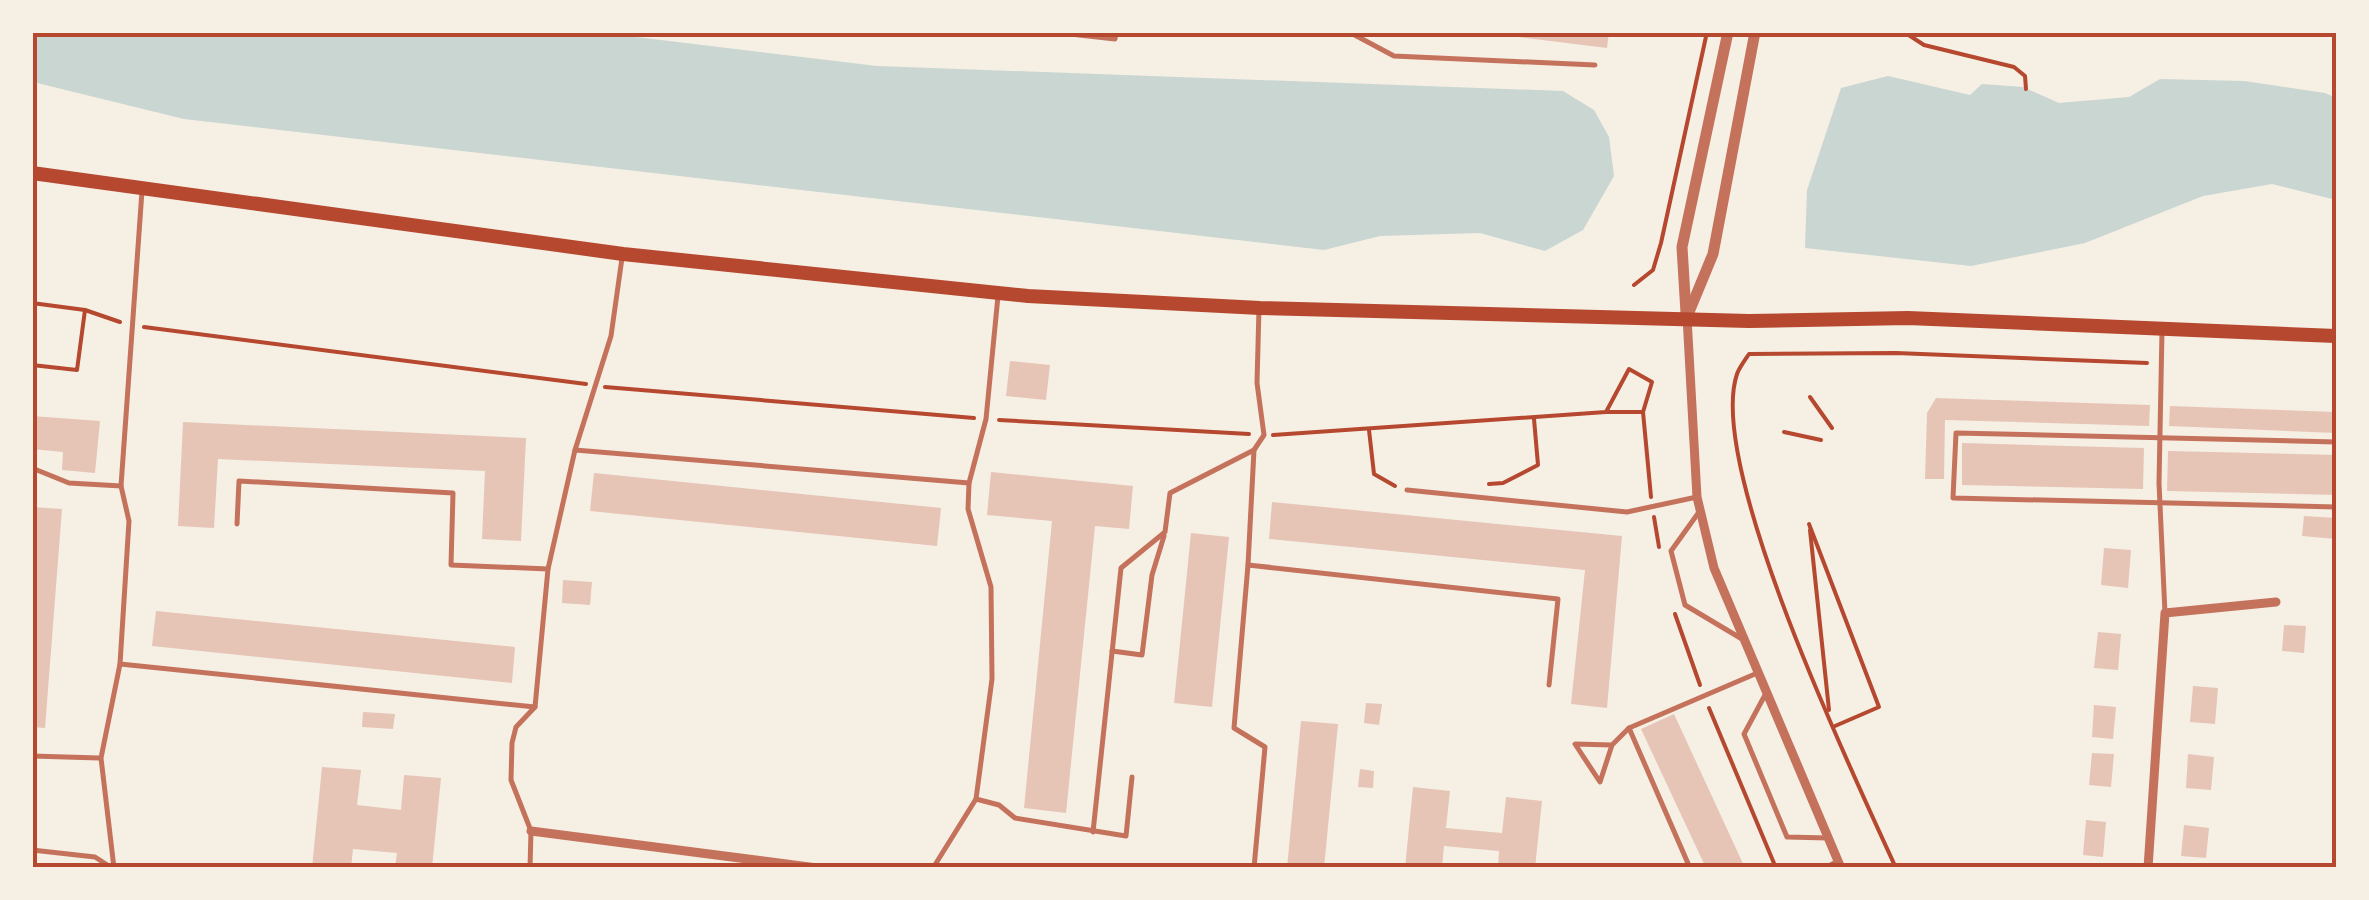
<svg xmlns="http://www.w3.org/2000/svg" width="2369" height="900" viewBox="0 0 2369 900" font-family="'Fira Sans',sans-serif">
<style>
.water{fill:#c9d6d2}
.building{fill:#e6c5b7}
.lines{fill:none;stroke-linecap:round;stroke-linejoin:round}
.path{stroke:#b5482f;stroke-width:4}
.service{stroke:#c5725c;stroke-width:5}
.minor{stroke:#c5725c;stroke-width:9}
.tertiary{stroke:#c5725c;stroke-width:11}
.primary{stroke:#b5482f;stroke-width:14}
.neatline{fill:none;stroke:#b5482f;stroke-width:4}
</style>
<rect width="100%" height="100%" fill="#f6efe4"/>
<g class="water">
<polygon points="603,33 877,66 1563,91 1594,110 1609,137 1614,176 1583,230 1545,251 1480,233 1380,236 1324,250 184,119 33,82 33,33"/>
<polygon points="1888,76 1970,95 1982,84 2023,87 2059,103 2129,97 2160,79 2244,81 2325,93 2336,98 2336,200 2272,184 2203,196 2085,243 1971,266 1805,248 1807,190 1841,88"/>
</g>
<g class="building">
<polygon points="1477,32 1609,32 1607,48"/>
<polygon points="1010,361 1050,365 1046,400 1006,396"/>
<polygon points="1936,398 2150,405 2149,426 1945,420 1944,479 1925,479 1927,413"/>
<polygon points="2170,406 2336,412 2336,433 2169,426"/>
<polygon points="32,416 100,421 95,473 62,470 63,452 32,449"/>
<polygon points="183,422 526,438 521,541 482,539 485,471 218,459 214,528 178,526"/>
<polygon points="1962,443 2144,448 2143,489 1962,485"/>
<polygon points="2168,451 2336,455 2336,495 2167,491"/>
<polygon points="991,472 1133,486 1129,529 1095,526 1066,813 1024,808 1052,521 987,515"/>
<polygon points="594,473 941,508 937,546 590,511"/>
<polygon points="1272,502 1622,536 1607,708 1571,704 1585,570 1269,539"/>
<polygon points="32,507 62,509 45,728 32,727"/>
<polygon points="2304,516 2336,518 2336,539 2302,536"/>
<polygon points="1191,533 1229,537 1212,707 1174,703"/>
<polygon points="2104,548 2131,550 2128,588 2101,585"/>
<polygon points="563,580 592,582 590,605 562,603"/>
<polygon points="156,611 515,647 512,683 152,646"/>
<polygon points="2284,625 2306,626 2304,653 2282,651"/>
<polygon points="2098,632 2121,634 2118,670 2094,668"/>
<polygon points="2193,686 2218,688 2215,724 2190,722"/>
<polygon points="1366,703 1382,704 1379,725 1364,723"/>
<polygon points="2094,705 2116,707 2113,739 2092,737"/>
<polygon points="363,712 395,714 393,729 362,727"/>
<polygon points="1674,714 1745,868 1706,868 1641,729"/>
<polygon points="1301,721 1338,724 1324,868 1287,868"/>
<polygon points="2092,753 2114,754 2111,787 2089,785"/>
<polygon points="2188,754 2214,757 2211,790 2186,788"/>
<polygon points="322,767 361,770 357,805 401,810 404,775 441,778 432,868 395,868 397,853 353,849 351,868 312,868"/>
<polygon points="1360,769 1374,771 1373,788 1358,787"/>
<polygon points="1413,787 1450,791 1446,828 1502,833 1506,797 1542,801 1535,868 1498,868 1499,851 1444,846 1442,868 1405,868"/>
<polygon points="2086,820 2106,822 2103,857 2083,855"/>
<polygon points="2184,825 2209,828 2206,858 2181,856"/>
</g>
<g class="lines">
<g class="path">
<polyline points="1904,32 1924,45 2014,67 2025,76 2026,89"/>
<polyline points="1634,285 1653,270 1661,243 1707,32"/>
<polyline points="32,303 85,310 120,322"/>
<polyline points="144,327 586,384"/>
<polyline points="32,365 77,370 85,310"/>
<polyline points="605,387 974,418"/>
<polyline points="1810,397 1832,428"/>
<polyline points="1606,412 1641,412"/>
<polyline points="999,420 1249,434"/>
<polyline points="1369,430 1374,474 1395,486"/>
<polyline points="1784,432 1821,440"/>
<polyline points="1273,435 1606,412 1629,369 1652,382 1643,412 1651,497"/>
<polyline points="1489,484 1503,483 1538,465 1534,419"/>
<polyline points="1654,517 1659,547"/>
<polyline points="1809,524 1879,707 1835,726"/>
<polyline points="1810,530 1829,710"/>
<polyline points="1675,614 1700,685"/>
<polyline points="1709,708 1776,868"/>
<path d="M1896 868C1853 774 1706 466 1737 374 1739 368 1745 360 1749 354L1896 353 2147 363"/>
</g>
<g class="service">
<polyline points="1052,32 1115,39 1116,32"/>
<polyline points="1349,32 1394,56 1595,65"/>
<polyline points="1259,308 1257,383 1264,435 1254,450 1248,565 1558,599 1549,685"/>
<polyline points="2162,331 2159,483 2165,613"/>
<polyline points="2336,442 1956,433 1953,498 2336,507"/>
<polyline points="575,450 969,483"/>
<polyline points="32,468 69,483 121,486"/>
<polyline points="1407,490 1627,512 1697,497"/>
<polyline points="1699,512 1671,551 1685,605 1742,639"/>
<polyline points="237,524 239,481 453,493 451,565 548,569"/>
<polyline points="1248,565 1234,728 1265,747 1254,868"/>
<polyline points="1112,651 1142,655 1152,575 1164,536"/>
<polyline points="120,664 535,707"/>
<polyline points="1765,695 1744,734 1787,837 1828,838"/>
<polyline points="1629,728 1690,868"/>
<polyline points="1612,745 1600,782 1575,744 1612,745 1629,728 1755,674"/>
<polyline points="32,756 99,758"/>
<polyline points="976,799 999,805 1015,818 1126,836 1132,777"/>
<polyline points="1093,832 1121,568 1165,532 1170,493 1254,450"/>
<polyline points="32,850 95,857 112,868"/>
<polyline points="114,868 101,758 120,664 129,521 121,486 142,191"/>
<polyline points="530,868 531,831 511,780 512,743 516,727 535,707 548,569 575,450 611,336 622,258"/>
<polyline points="933,868 976,799 992,679 991,587 968,509 969,483 986,419 998,296"/>
<polyline points="1825,868 1838,861"/>
</g>
<g class="minor">
<polyline points="1687,317 1697,497 1714,568 1841,868"/>
<polyline points="531,831 817,868"/>
<polyline points="2148,868 2165,613 2276,602"/>
</g>
<g class="tertiary">
<polyline points="1686,313 1682,247 1728,32"/>
<polyline points="1687,317 1713,254 1755,32"/>
</g>
<polyline class="primary" points="32,173 623,254 1028,296 1260,308 1749,321 1908,318 2336,336"/>
</g>
<rect width="2369" height="900" fill="none" stroke="#f6efe4" stroke-width="70"/>
<rect x="35" y="35" width="2299" height="830" class="neatline"/>
</svg>
